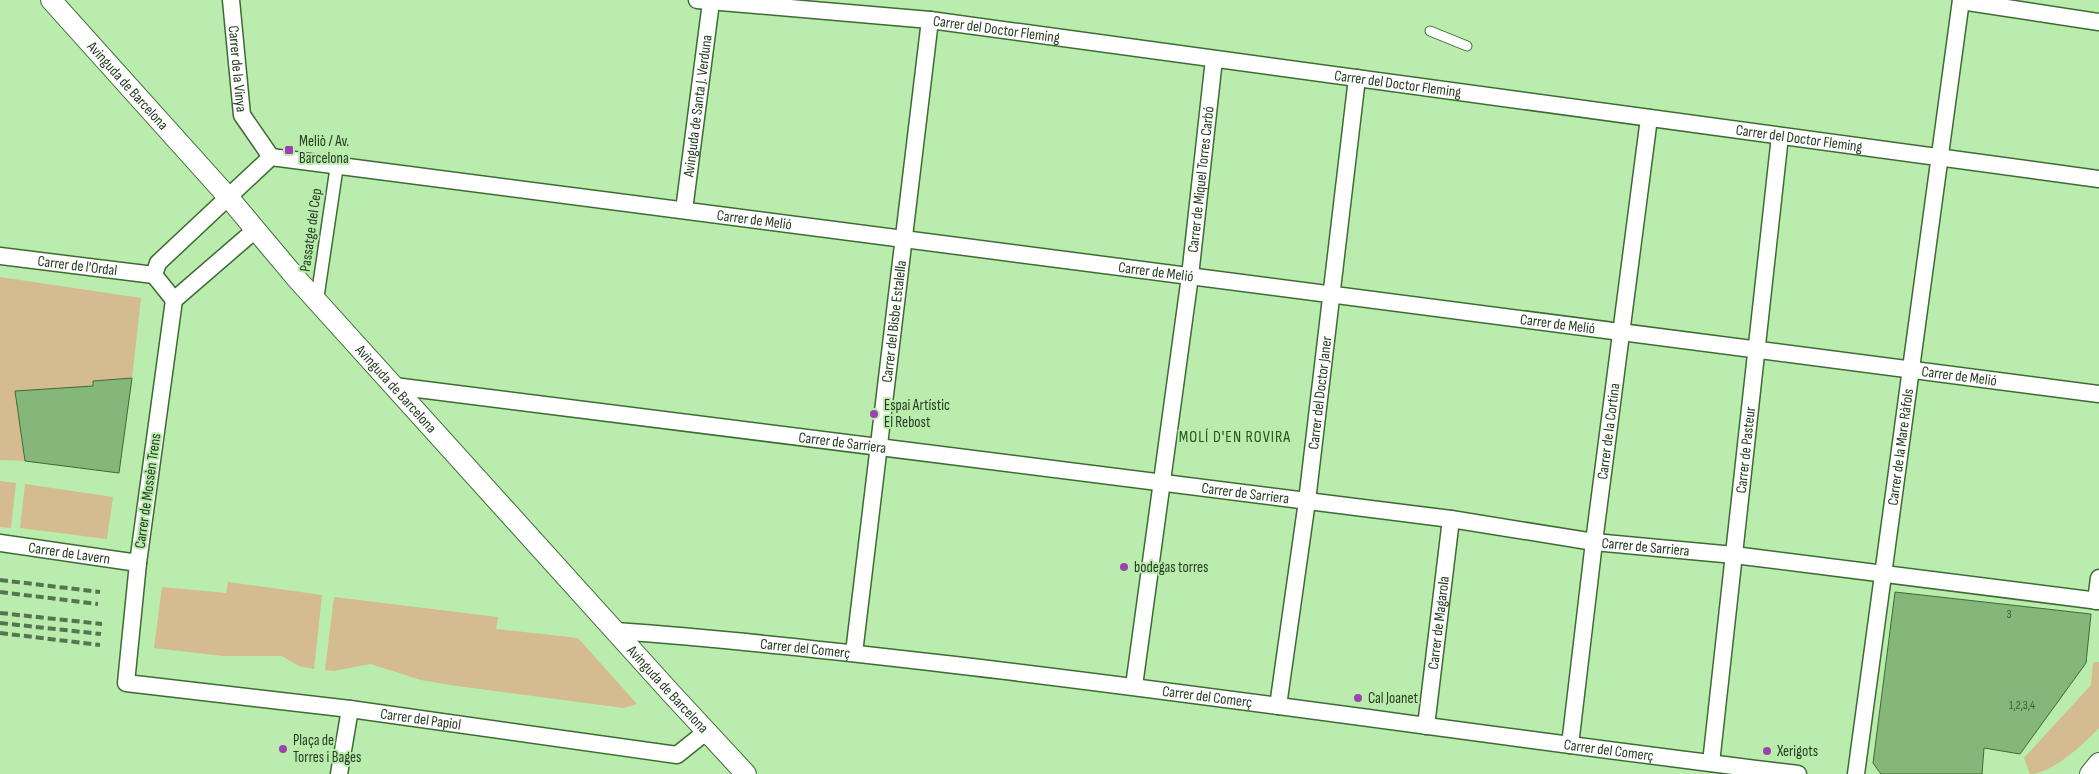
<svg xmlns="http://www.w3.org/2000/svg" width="2099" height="774" viewBox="0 0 2099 774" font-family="'Sofia Sans Condensed',sans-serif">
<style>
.green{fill:#d5bb90}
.building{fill:#84b779;stroke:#3e6c33}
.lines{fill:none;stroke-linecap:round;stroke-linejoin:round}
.service-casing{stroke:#3d6b33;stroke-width:11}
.pedestrian-casing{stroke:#3d6b33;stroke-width:15}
.minor-casing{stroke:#3d6b33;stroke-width:19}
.tertiary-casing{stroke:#3d6b33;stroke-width:22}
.service{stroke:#fff;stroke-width:9}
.pedestrian{stroke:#fff;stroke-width:12}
.minor{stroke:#fff;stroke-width:16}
.tertiary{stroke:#fff;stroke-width:20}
.rail{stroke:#56744f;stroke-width:4;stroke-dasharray:8 4;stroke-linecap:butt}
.poi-dot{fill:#9b42ae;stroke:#b9ecad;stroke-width:2}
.labels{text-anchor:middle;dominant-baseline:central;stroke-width:4;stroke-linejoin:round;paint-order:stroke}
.number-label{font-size:12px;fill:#3e5a38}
.street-label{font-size:15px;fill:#273b22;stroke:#b9ecad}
.poi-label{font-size:15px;fill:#273b22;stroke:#b9ecad;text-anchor:start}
.neighbourhood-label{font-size:16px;letter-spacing:1px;fill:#25521a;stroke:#b9ecad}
</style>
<rect width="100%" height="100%" fill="#b9ecad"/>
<g class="green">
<polygon points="0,277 141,298 132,378 94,381 93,386 15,391 25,461 0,460"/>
<polygon points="0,481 16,483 11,528 0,527"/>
<polygon points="25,484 113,497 107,539 20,528"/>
<polygon points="228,582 322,595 314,669 299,666 282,656 223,656 154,648 162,587 226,593"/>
<polygon points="334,597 498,617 496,629 578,638 637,704 624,708 450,685 421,680 370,664 334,671 325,670"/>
<path d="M2093 662H2099V728C2085 743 2052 774 2030 774L2024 758 2091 685Z"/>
</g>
<g class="building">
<polygon points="132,378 119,473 25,461 15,391 93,386 93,381"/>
<polygon points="1895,592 2091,614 2086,663 2020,754 1984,748 1982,774 1881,774 1873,763"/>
</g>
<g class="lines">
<g class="service-casing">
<polyline id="service" points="1430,31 1467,46"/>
</g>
<g class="pedestrian-casing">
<polyline id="pedestrian" points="317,300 337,165"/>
</g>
<g class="minor-casing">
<g id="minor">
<path id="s1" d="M231 0 242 115 271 157"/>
<path id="s2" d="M697 0 930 20 2099 179"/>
<polyline points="1961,1 2099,22"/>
<path id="s3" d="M684 210 711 2"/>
<path id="s4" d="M255 230 174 300 138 563 126 683 350 709 677 755 707 731"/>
<path id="s5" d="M0 256 154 275"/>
<path id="s6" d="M154 275 158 263 271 157 2099 394"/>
<polyline points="154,275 174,300"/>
<path id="s7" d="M394 386 1451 519 1594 542 1734 555 2099 601"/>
<path id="s8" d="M0 543 138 563"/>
<polyline points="2096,601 2099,578"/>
<path id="s9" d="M616 631C729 639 842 652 955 665 1237 698 1517 740 1798 774"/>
<path id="s10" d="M854 653 930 20"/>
<path id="s11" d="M1134 686 1190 276 1214 59"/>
<path id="s12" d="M1278 706 1307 501 1357 78"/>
<path id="s13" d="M1426 726 1451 519"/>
<path id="s14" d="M1570 745 1594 542 1649 118"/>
<path id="s15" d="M1711 763 1780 136"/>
<polyline points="339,774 350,709"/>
<path id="s16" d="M1856 774 1961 0"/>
</g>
</g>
<g class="tertiary-casing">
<g id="tertiary">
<path id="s17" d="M51 0 229 198 297 279 670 692 746 774"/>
<polyline points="2090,774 2099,763"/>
</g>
</g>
<use href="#service" class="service"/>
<use href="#pedestrian" class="pedestrian"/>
<use href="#minor" class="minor"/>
<use href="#tertiary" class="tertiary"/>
<g class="rail">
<polyline points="0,580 100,592"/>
<polyline points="0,592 98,604"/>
<polyline points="0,613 102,624"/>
<polyline points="0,623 101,634"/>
<polyline points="0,633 100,645"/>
</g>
</g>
<g class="poi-dot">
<rect x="284" y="145" width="10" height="10" rx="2.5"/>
<circle cx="874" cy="414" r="5"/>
<circle cx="1124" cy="567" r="5"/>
<circle cx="1358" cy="698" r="5"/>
<circle cx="283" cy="749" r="5"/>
<circle cx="1767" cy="751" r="5"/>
</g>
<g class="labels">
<g class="number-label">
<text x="2009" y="614">3</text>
<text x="2022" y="705">1,2,3,4</text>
</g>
<g class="street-label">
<text stroke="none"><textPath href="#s2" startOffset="301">Carrer del Doctor Fleming</textPath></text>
<text stroke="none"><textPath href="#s1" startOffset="69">Carrer de la Vinya</textPath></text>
<text stroke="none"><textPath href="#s2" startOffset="706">Carrer del Doctor Fleming</textPath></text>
<text stroke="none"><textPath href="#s17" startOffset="115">Avinguda de Barcelona</textPath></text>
<text stroke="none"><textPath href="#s3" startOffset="105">Avinguda de Santa J. Verduna</textPath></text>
<text stroke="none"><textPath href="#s2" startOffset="1111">Carrer del Doctor Fleming</textPath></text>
<text stroke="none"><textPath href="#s11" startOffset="511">Carrer de Miquel Torres Carbó</textPath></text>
<text stroke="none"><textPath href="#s6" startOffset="655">Carrer de Melió</textPath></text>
<text transform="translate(311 230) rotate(-82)">Passatge del Cep</text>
<text stroke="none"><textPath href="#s5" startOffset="78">Carrer de l'Ordal</textPath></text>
<text stroke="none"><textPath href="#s6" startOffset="1060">Carrer de Melió</textPath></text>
<text stroke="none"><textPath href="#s10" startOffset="334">Carrer del Bisbe Estalella</textPath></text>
<text stroke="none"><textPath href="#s6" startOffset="1465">Carrer de Melió</textPath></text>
<text stroke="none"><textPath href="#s6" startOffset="1870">Carrer de Melió</textPath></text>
<text stroke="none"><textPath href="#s17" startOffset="520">Avinguda de Barcelona</textPath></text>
<text stroke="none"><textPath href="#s12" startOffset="316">Carrer del Doctor Janer</textPath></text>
<text stroke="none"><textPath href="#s14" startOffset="316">Carrer de la Cortina</textPath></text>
<text stroke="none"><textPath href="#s7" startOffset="452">Carrer de Sarriera</textPath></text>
<text stroke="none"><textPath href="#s16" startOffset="330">Carrer de la Mare Ràfols</textPath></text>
<text stroke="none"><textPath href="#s15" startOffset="315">Carrer de Pasteur</textPath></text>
<text transform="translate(148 491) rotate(-82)">Carrer de Mossèn Trens</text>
<text stroke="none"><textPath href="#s7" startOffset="858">Carrer de Sarriera</textPath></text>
<text stroke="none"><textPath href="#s7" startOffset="1262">Carrer de Sarriera</textPath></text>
<text stroke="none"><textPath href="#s8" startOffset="70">Carrer de Lavern</textPath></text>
<text stroke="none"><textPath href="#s13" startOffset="104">Carrer de Magarola</textPath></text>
<text stroke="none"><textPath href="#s9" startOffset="190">Carrer del Comerç</textPath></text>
<text stroke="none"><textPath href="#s17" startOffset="925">Avinguda de Barcelona</textPath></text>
<text stroke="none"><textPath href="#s9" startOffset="595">Carrer del Comerç</textPath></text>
<text stroke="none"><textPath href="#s4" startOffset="790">Carrer del Papiol</textPath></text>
<text stroke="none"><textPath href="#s9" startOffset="1000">Carrer del Comerç</textPath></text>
</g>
<g class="poi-label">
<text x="299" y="141">Meliò / Av.<tspan x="299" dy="17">Barcelona</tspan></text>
<text x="884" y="405">Espai Artístic<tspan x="884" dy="17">El Rebost</tspan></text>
<text x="1134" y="567">bodegas torres</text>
<text x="1368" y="698">Cal Joanet</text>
<text x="293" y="740">Plaça de<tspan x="293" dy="17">Torres i Bages</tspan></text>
<text x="1777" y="751">Xerigots</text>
</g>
<g class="neighbourhood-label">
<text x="1235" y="437">MOLÍ D'EN ROVIRA</text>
</g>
</g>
</svg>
